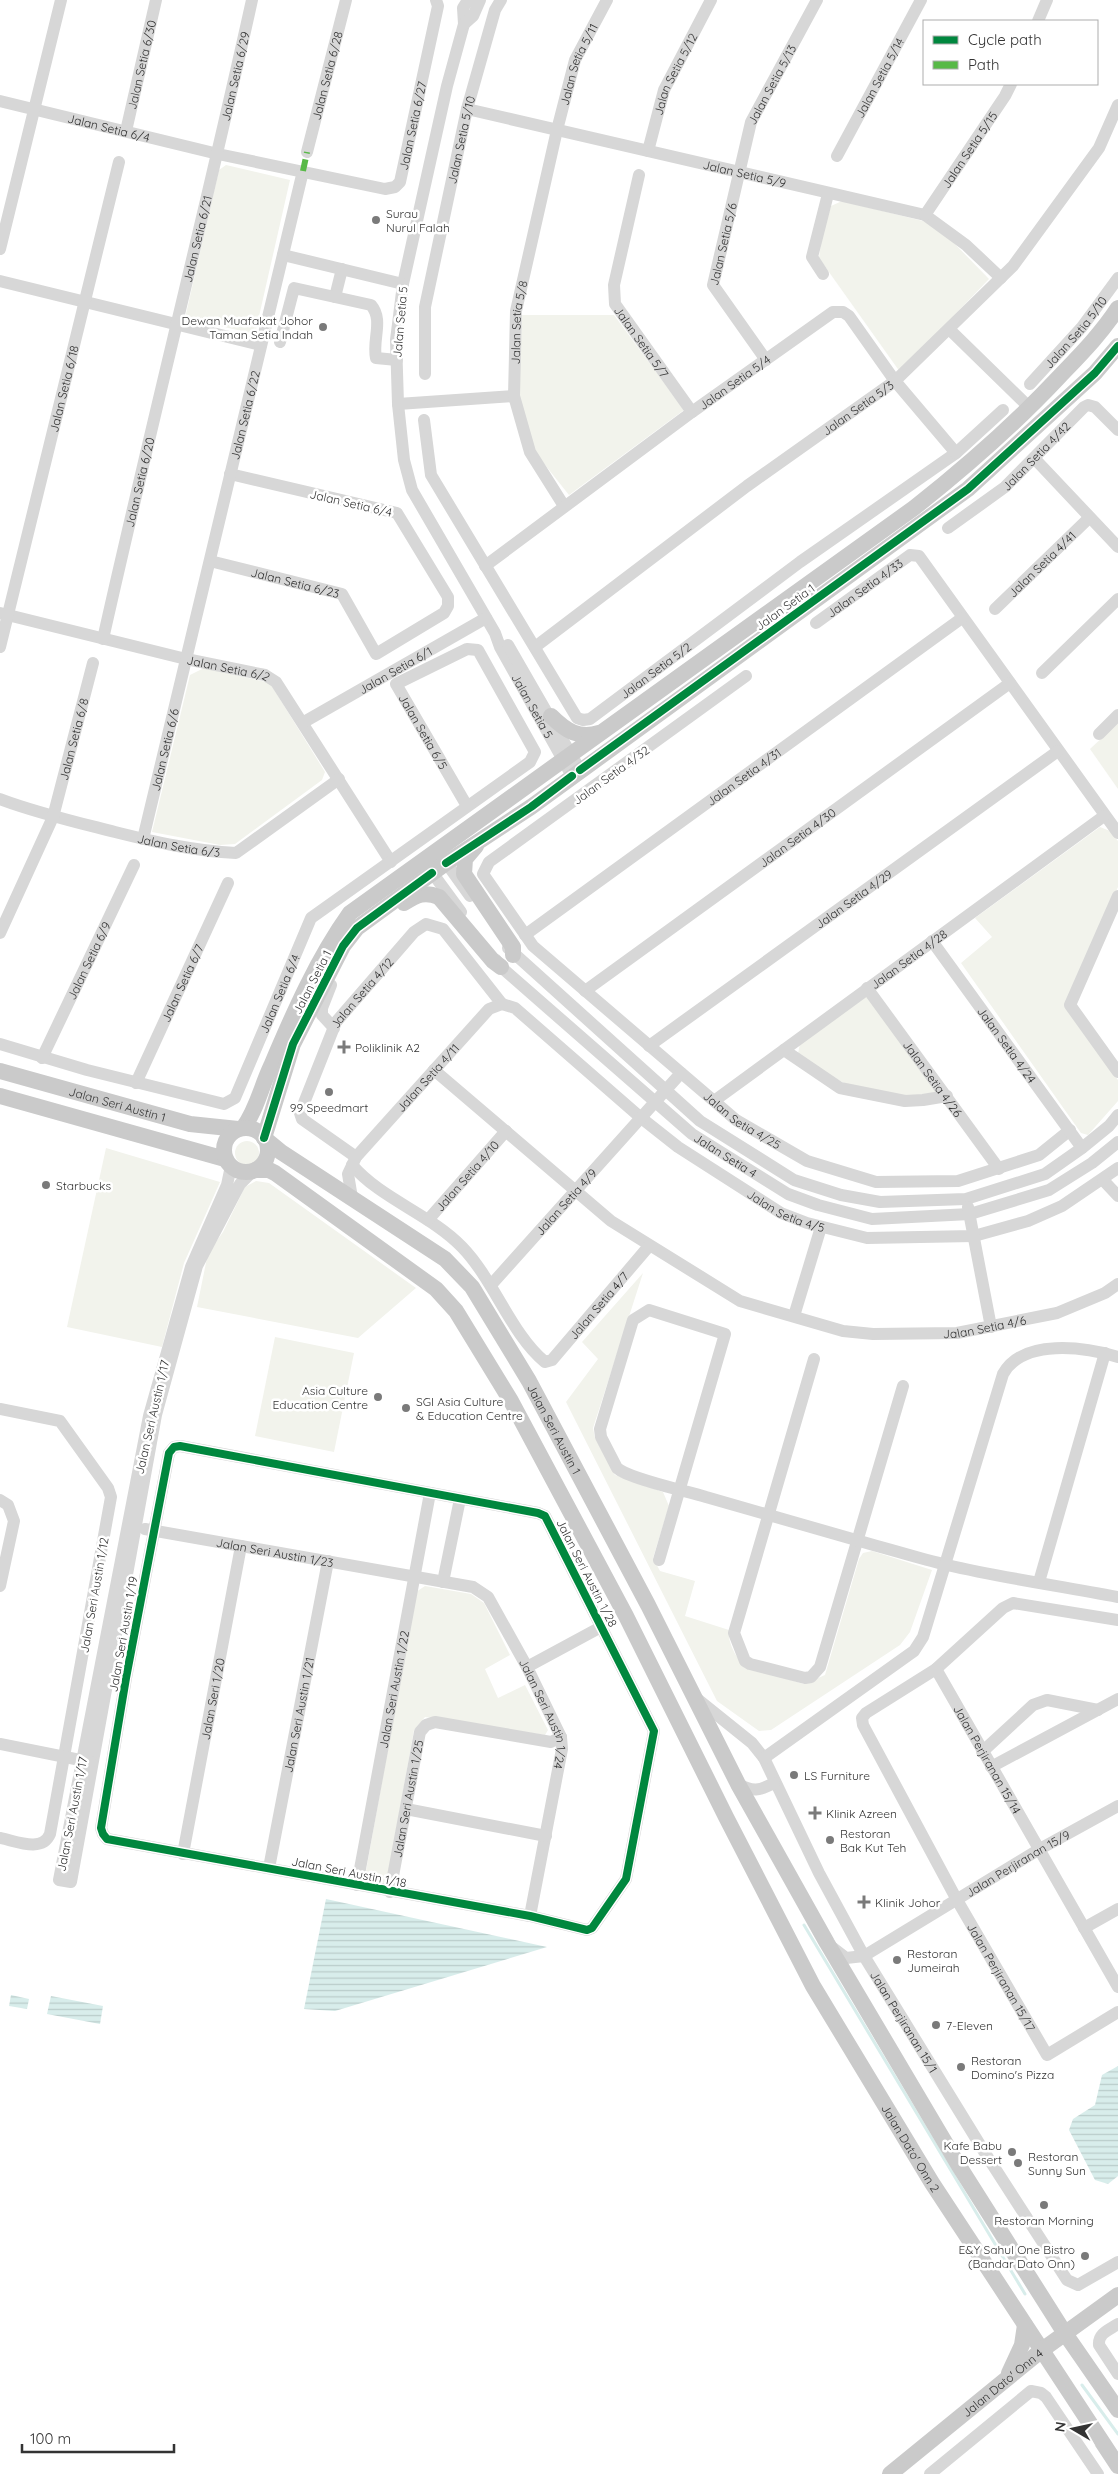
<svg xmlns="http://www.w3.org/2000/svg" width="1118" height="2474" viewBox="0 0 1118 2474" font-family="Quicksand,sans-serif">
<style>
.green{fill:#f2f3ec}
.water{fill:url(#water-rules)}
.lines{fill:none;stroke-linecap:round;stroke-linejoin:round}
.stream{stroke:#d8edeb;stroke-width:3}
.minor{stroke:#d7d7d7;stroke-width:12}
.major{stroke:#cacaca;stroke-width:16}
.quiet{stroke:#58b947;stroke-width:6;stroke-dasharray:12 6;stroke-linecap:butt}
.cycleway-casing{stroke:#fff;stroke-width:11}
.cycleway{stroke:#00873e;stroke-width:8}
.poi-dot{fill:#7a7a7a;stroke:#fff;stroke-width:2}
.labels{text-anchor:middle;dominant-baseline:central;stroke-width:5;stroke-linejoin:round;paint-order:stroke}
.street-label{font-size:12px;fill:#333;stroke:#fff}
.poi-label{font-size:12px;fill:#333;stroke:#fff;text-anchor:start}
</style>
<defs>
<pattern id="water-rules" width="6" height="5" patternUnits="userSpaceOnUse" patternTransform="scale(1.25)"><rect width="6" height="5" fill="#d8edeb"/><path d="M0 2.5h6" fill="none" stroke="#baccca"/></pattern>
</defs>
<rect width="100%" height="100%" fill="#fff"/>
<g class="green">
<polygon points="226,165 290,180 255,334 185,318 219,170"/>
<polygon points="842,201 927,222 948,237 989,279 900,372 819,258 822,235 831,206"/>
<polygon points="522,315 614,315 684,410 569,495 534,451 519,395"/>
<polygon points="204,668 270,683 325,772 322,780 235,844 220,845 152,832 190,675"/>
<polygon points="1118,723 1118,789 1090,749"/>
<polygon points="1100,827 1110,831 1118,841 1118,887 1066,1001 1067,1009 1118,1080 1118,1101 1088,1135 1081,1133 961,963 992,937 975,918"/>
<path d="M866 996 938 1091C912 1102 865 1093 840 1081 825 1075 811 1062 798 1054L800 1043Z"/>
<circle cx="247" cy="1153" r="12"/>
<polygon points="106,1148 220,1182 184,1263 162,1347 67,1327"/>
<polygon points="256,1181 269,1183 416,1288 358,1338 197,1307 208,1253 223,1232 245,1187"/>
<path d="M643 1273 593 1428 595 1438 615 1475 663 1492 669 1506 653 1558 660 1571 695 1581 685 1616 729 1630C727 1642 737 1660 746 1667L804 1684 825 1675 859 1559 863 1553 872 1551 932 1570 910 1632 900 1645 771 1730 759 1731 717 1701 566 1402 598 1359 582 1342Z"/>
<polygon points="275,1337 354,1353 334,1452 255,1436"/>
<polygon points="425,1586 471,1594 484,1603 510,1655 485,1669 498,1698 525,1685 548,1730 545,1735 425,1717 414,1730 386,1886 364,1882 416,1592"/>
</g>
<g class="water">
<polygon points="326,1899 547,1947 335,2011 304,2009"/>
<polygon points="11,1995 29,1999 27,2009 9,2006"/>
<polygon points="51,1996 103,2006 100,2024 47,2014"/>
<polygon points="1118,2066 1118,2176 1108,2184 1095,2180 1069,2130 1073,2119 1095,2105 1102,2075"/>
</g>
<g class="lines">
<g class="stream">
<polyline points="804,1925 1025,2294"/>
<polyline points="1082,2385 1118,2434"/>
</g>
<g class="minor">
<path id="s1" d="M468 0 463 8 464 24 447 86 403 284 396 340 398 404 404 460 412 490 495 633 500 647 572 776"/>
<polyline points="1038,21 1047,0"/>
<polyline points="464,24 473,16 480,0"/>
<path id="s2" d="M0 101 218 154 385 189 395 187 400 182 438 6 436 0"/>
<path id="s3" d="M467 109 925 215 966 245 1001 278"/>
<path id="s4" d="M126 131 156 0"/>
<path id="s5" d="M648 151 664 90 711 0"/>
<path id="s6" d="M307 152 346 0"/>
<path id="s7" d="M837 156 921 0"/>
<path id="s8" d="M639 175 614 285 615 304 692 412"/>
<path id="s9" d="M925 215 1005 96 1011 84"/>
<polyline points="0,249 61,0"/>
<polyline points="283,255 403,284"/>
<polyline points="823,274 812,257 828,194"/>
<polyline points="0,281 261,345"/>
<polyline points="335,297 342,269"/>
<polyline points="950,330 1030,408"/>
<path d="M280 342 294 288 371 305C384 320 372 340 376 358L397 360"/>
<path id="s10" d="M766 360 713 285 751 122 817 0"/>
<path id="s11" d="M425 374V307L467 109 495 10 501 0"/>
<path id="s12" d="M1030 384 1082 327 1118 278"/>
<polyline points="398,404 514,396"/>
<path id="s13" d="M424 420 431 475 577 718 583 720 590 719 800 562 956 453 1003 410"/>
<polyline points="1034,458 1118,547"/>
<path id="s14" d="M564 506 530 452 514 396 516 311 557 130 575 60 607 0"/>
<path id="s15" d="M948 528 1005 487 1084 407 1088 405 1095 407 1118 430"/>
<path id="s16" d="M210 561 342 594 376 654 444 613 448 606V597L397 513 230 474"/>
<path id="s17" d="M485 566 692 412 833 312H843L849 316 895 381 956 453"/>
<path id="s18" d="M995 609 1089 518"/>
<path id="s19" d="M0 613 186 659 265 675 276 682 391 862"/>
<path id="s20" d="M816 623 910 555 919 556 1118 833"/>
<path id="s21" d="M103 639C151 425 205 213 252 0"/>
<polyline points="508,645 580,770"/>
<path id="s22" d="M0 647 119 162"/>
<path id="s23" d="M535 647 747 486 895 381 1013 266 1099 148 1118 105"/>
<polyline points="1042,673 1118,599"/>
<path id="s24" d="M746 676 489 862 483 874 533 946 714 1101 736 1120 807 1161 876 1182 958 1181 1039 1155 1070 1130"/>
<path id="s25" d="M304 722 486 618"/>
<polyline points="1099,734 1118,715"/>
<path id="s26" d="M0 799C37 813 76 822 115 832 155 842 194 851 236 853L339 779"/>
<path id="s27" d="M143 839 303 171"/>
<polyline points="442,857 470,896"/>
<polyline points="428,867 461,912"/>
<polyline points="1118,896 1070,1005 1118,1072"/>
<path id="s28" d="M0 933 53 817 93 663"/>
<path id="s29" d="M525 935 962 618"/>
<path id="s30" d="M932 941 1082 1148"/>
<polyline points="508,948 700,1121 794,1180 841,1195 880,1202 966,1199 1045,1174 1082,1148 1109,1126 1118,1115"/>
<path id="s31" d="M496 960 501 967 692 1134 788 1194 818 1205 872 1219 970 1214 1049 1190 1092 1163 1118 1142"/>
<polyline points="331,985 322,1008 322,1015 334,1028"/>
<path id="s32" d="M867 988 999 1169"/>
<path id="s33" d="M585 991 1010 683"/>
<path id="s34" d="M502 1004 515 1008 640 1117 678 1147 781 1213 807 1223 867 1238 974 1236 1028 1221 1062 1206 1118 1168"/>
<path id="s35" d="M0 1044 87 1070 224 1104 235 1098 311 918 530 762 535 752 478 650 467 649 396 684 467 806"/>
<path id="s36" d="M649 1046 1058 751"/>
<polyline points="784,1050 840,1088 905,1101 923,1100 947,1096"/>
<path id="s37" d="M42 1058 134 865"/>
<path id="s38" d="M434 1070 611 1221 740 1301 843 1331 873 1334 957 1333 1057 1313 1105 1293 1118 1284"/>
<path id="s39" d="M136 1083 228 883"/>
<path id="s40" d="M714 1101 1104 816"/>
<path id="s41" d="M356 1157 302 1119 300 1113 336 1022 414 932 426 924 443 929 502 1004"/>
<path id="s42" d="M352 1165C381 1199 430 1214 462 1247 494 1280 511 1334 545 1362L552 1360 649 1246"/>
<polyline points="231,1166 227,1185 191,1267 149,1416 59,1880 71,1882 156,1415 197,1266 240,1184 252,1172"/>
<polyline points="1103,1180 1118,1196"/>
<path id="s43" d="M352 1198 348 1174 356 1157 489 1009 502 1004"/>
<polyline points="968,1207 991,1327"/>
<path id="s44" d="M428 1220 506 1131"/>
<path id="s45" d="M491 1285 681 1073"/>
<polyline points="794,1316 821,1227"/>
<polyline points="814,1359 734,1633 745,1661 750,1664 805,1678 811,1677 820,1667 903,1386"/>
<path d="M0 1409 60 1421 108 1488 111 1497 50 1834C42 1853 16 1841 0 1838"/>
<polygon points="180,1446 538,1513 545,1516 654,1731 626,1879 592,1928 587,1930 530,1916 107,1839 103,1834 101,1828 126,1678 169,1453 174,1447"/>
<polyline points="0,1500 8,1505 14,1521 0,1586"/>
<path id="s46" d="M145 1529 473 1587 488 1597 527 1667 561 1737 562 1749 530 1916"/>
<path d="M659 1560 725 1334 649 1310 633 1320 600 1429 601 1437 617 1468C629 1479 687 1491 706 1497 761 1513 815 1528 870 1544 896 1551 921 1559 947 1565 1003 1578 1061 1586 1118 1597"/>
<polyline points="443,1582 460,1499"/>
<polyline points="1039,1582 1105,1353"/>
<path id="s47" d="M1118 1620 1013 1603 1003 1608 936 1669 866 1713 862 1718 863 1725 957 1900 1047 2055 1118 2012"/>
<polyline points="527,1667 601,1627"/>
<path id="s48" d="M936 1669 1118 1987"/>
<path id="s49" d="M696 1698 752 1743 764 1758 819 1873 864 1956 985 2153 1067 2280 1078 2285 1118 2262"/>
<polyline points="0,1744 90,1762"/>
<polyline points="982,1752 1033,1705 1047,1700 1098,1710"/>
<path d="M764 1758 914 1651 923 1637 1003 1374C1023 1338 1085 1347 1118 1357"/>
<polyline points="991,1767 1118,1699"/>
<path d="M738 1784C753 1792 759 1791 774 1783"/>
<polyline points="406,1809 546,1836"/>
<path id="s50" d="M183 1854 241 1546"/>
<path id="s51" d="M269 1868 328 1561"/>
<path id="s52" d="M357 1885 430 1493"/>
<path id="s53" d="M390 1892 420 1732 426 1725 435 1722 551 1742 561 1737"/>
<polyline points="1084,1928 1118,1909"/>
<path id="s54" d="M833 1948 846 1958 864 1956 1038 1850 1118 1806"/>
<path d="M1118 2324C1109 2330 1098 2333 1099 2345L1118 2374"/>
<polyline points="930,2474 1031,2391 1041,2393 1046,2397 1098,2474"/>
</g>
<g class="major">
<path d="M551 716C566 731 579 739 599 733"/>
<polyline points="476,846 465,859 464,874 513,947 513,955"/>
<path d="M404 903C417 895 424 891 439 897L493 961 501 967"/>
<path id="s55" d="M0 1071 190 1124 238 1129"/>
<polyline points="0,1096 225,1159"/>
<path d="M243 1128C257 1109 261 1087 271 1066 293 1014 317 959 350 913L914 508C966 467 1014 425 1059 377 1080 355 1101 334 1118 308"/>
<circle cx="246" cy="1150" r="22"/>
<path id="s56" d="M264 1138 281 1152 445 1259 472 1287 529 1381 648 1605 738 1784 827 1943 959 2166 1064 2332 1118 2410"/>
<polyline points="264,1138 293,1044 343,946 357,928 446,863 531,807 968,489 1095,373 1118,346"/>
<path id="s57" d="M256 1170H269L275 1173 436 1289 456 1311 511 1401 626 1616 726 1817 813 1986 932 2183 1118 2466"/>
<polyline points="1009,2373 1022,2345 1025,2325"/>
<path id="s58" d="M890 2474 1042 2350 1118 2295"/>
</g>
<polyline class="quiet" points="303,171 307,152"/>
<g class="cycleway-casing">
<g id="cycleway">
<polyline points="580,770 968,489 1095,373 1118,346"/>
<polyline points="446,863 531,807 572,776"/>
<polyline points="264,1138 293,1044 343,946 357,928 432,873"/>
<polygon points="180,1446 538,1513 545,1516 654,1731 626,1879 592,1928 587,1930 530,1916 107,1839 103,1834 101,1828 126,1678 169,1453 174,1447"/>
</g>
</g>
<use href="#cycleway" class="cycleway"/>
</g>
<g class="poi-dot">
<circle cx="376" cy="220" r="5"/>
<circle cx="323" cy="327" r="5"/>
<path d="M341.5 1039.5h5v5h5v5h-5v5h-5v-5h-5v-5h5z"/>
<circle cx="329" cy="1092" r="5"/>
<circle cx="46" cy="1185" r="5"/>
<circle cx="378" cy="1397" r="5"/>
<circle cx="406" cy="1408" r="5"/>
<circle cx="794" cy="1775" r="5"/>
<path d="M812.5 1805.5h5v5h5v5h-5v5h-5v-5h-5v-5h5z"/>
<circle cx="830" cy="1840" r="5"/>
<path d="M861.5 1894.5h5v5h5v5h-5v5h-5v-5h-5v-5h5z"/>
<circle cx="897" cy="1960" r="5"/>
<circle cx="936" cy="2025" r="5"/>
<circle cx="961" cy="2067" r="5"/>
<circle cx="1012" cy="2152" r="5"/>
<circle cx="1018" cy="2163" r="5"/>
<circle cx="1044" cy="2205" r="5"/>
<circle cx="1085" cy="2256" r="5"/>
</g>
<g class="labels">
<g class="street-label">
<text stroke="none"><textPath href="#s14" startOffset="462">Jalan Setia 5/11</textPath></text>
<text stroke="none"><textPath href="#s4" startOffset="68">Jalan Setia 6/30</textPath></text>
<text stroke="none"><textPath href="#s5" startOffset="82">Jalan Setia 5/12</textPath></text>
<text stroke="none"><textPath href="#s6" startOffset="79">Jalan Setia 6/28</textPath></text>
<text stroke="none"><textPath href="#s21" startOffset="578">Jalan Setia 6/29</textPath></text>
<text stroke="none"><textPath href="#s7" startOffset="89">Jalan Setia 5/14</textPath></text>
<text stroke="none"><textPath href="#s10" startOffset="302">Jalan Setia 5/13</textPath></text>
<text stroke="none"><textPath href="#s2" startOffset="470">Jalan Setia 6/27</textPath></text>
<text stroke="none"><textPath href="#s2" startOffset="112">Jalan Setia 6/4</textPath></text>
<text stroke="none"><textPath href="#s11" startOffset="238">Jalan Setia 5/10</textPath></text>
<text stroke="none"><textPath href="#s9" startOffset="79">Jalan Setia 5/15</textPath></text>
<text stroke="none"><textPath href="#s3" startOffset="285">Jalan Setia 5/9</textPath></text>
<text stroke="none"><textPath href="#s21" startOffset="411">Jalan Setia 6/21</textPath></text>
<text stroke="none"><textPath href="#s10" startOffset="134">Jalan Setia 5/6</textPath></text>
<text transform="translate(400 322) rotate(-85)">Jalan Setia 5</text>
<text stroke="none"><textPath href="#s14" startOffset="196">Jalan Setia 5/8</textPath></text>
<text stroke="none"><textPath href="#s12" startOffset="69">Jalan Setia 5/10</textPath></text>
<text stroke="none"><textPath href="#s8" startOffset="178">Jalan Setia 5/7</textPath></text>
<text stroke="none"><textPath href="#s17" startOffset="310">Jalan Setia 5/4</textPath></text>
<text stroke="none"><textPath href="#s22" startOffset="266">Jalan Setia 6/18</textPath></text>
<text stroke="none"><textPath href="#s23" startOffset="402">Jalan Setia 5/3</textPath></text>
<text stroke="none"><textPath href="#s27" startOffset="436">Jalan Setia 6/22</textPath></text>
<text stroke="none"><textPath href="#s15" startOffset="114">Jalan Setia 4/42</textPath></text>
<text stroke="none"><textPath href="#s21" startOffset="161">Jalan Setia 6/20</textPath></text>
<text transform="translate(351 503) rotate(13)">Jalan Setia 6/4</text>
<text stroke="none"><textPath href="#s18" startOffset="65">Jalan Setia 4/41</textPath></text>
<text stroke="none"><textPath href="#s16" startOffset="88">Jalan Setia 6/23</textPath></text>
<text stroke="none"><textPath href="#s20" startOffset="60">Jalan Setia 4/33</textPath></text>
<text transform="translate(785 607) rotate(-36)">Jalan Setia 1</text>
<text stroke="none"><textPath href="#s19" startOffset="235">Jalan Setia 6/2</textPath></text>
<text stroke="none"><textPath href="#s25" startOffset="105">Jalan Setia 6/1</textPath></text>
<text stroke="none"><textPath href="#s13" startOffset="434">Jalan Setia 5/2</textPath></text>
<text stroke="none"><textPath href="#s1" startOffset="748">Jalan Setia 5</textPath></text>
<text stroke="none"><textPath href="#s35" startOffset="982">Jalan Setia 6/5</textPath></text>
<text stroke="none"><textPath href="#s28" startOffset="208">Jalan Setia 6/8</textPath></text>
<text stroke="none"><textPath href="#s27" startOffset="92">Jalan Setia 6/6</textPath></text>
<text transform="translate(611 775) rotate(-36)">Jalan Setia 4/32</text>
<text stroke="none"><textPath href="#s29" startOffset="270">Jalan Setia 4/31</textPath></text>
<text stroke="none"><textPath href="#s33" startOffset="262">Jalan Setia 4/30</textPath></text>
<text stroke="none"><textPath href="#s26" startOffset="185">Jalan Setia 6/3</textPath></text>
<text stroke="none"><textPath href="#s36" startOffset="252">Jalan Setia 4/29</textPath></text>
<text stroke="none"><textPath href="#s40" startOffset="241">Jalan Setia 4/28</textPath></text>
<text stroke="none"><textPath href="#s37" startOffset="108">Jalan Setia 6/9</textPath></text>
<text transform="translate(312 982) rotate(-63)">Jalan Setia 1</text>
<text stroke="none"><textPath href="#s39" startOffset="110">Jalan Setia 6/7</textPath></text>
<text stroke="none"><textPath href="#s35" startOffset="358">Jalan Setia 6/4</textPath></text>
<text stroke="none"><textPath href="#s41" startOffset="209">Jalan Setia 4/12</textPath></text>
<text stroke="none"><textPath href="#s30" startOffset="128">Jalan Setia 4/24</textPath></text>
<text stroke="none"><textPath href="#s43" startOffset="150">Jalan Setia 4/11</textPath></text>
<text stroke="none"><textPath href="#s32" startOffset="112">Jalan Setia 4/26</textPath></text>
<text stroke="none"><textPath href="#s55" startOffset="122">Jalan Seri Austin 1</textPath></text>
<text stroke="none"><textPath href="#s24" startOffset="691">Jalan Setia 4/25</textPath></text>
<text stroke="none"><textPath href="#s31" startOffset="302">Jalan Setia 4</textPath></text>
<text stroke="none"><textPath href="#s44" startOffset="59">Jalan Setia 4/10</textPath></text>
<text stroke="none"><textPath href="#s45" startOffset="112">Jalan Setia 4/9</textPath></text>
<text stroke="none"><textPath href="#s34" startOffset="354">Jalan Setia 4/5</textPath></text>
<text stroke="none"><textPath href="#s42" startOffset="359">Jalan Setia 4/7</textPath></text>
<text stroke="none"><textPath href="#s38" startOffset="634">Jalan Setia 4/6</textPath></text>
<text transform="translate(152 1417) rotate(-77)">Jalan Seri Austin 1/17</text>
<text stroke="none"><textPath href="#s56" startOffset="421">Jalan Seri Austin 1</textPath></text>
<text stroke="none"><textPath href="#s46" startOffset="132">Jalan Seri Austin 1/23</textPath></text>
<text transform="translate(587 1573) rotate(63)">Jalan Seri Austin 1/28</text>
<text transform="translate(94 1595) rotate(-80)">Jalan Seri Austin 1/12</text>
<text transform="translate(123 1634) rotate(-80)">Jalan Seri Austin 1/19</text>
<text stroke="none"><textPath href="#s52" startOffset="199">Jalan Seri Austin 1/22</textPath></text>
<text stroke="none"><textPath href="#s50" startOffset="158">Jalan Seri 1/20</textPath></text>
<text stroke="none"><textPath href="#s51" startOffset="156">Jalan Seri Austin 1/21</textPath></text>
<text stroke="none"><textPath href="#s46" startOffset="482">Jalan Seri Austin 1/24</textPath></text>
<text stroke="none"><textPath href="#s48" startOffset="104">Jalan Perjiranan 15/14</textPath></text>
<text stroke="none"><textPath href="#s53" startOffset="95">Jalan Seri Austin 1/25</textPath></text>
<text transform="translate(72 1814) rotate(-79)">Jalan Seri Austin 1/17</text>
<text stroke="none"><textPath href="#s54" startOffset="214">Jalan Perjiranan 15/9</textPath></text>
<text transform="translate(349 1872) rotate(11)">Jalan Seri Austin 1/18</text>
<text stroke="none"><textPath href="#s47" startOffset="592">Jalan Perjiranan 15/17</textPath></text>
<text stroke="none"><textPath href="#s49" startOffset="390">Jalan Perjiranan 15/1</textPath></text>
<text stroke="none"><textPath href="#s57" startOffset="1201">Jalan Dato' Onn 2</textPath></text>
<text stroke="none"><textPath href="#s58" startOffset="145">Jalan Dato' Onn 4</textPath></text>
</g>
<g class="poi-label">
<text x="386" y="213">Surau<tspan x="386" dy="14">Nurul Falah</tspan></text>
<text x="313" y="320" text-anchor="end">Dewan Muafakat Johor<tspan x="313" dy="14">Taman Setia Indah</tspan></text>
<text x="355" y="1047">Poliklinik A2</text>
<text x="329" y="1107" text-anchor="middle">99 Speedmart</text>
<text x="56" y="1185">Starbucks</text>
<text x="368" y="1390" text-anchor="end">Asia Culture<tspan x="368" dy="14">Education Centre</tspan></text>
<text x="416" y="1401">SGI Asia Culture<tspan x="416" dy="14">&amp; Education Centre</tspan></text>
<text x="804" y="1775">LS Furniture</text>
<text x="826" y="1813">Klinik Azreen</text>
<text x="840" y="1833">Restoran<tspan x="840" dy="14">Bak Kut Teh</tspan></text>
<text x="875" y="1902">Klinik Johor</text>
<text x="907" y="1953">Restoran<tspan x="907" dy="14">Jumeirah</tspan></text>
<text x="946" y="2025">7-Eleven</text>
<text x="971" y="2060">Restoran<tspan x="971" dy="14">Domino's Pizza</tspan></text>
<text x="1002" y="2145" text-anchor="end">Kafe Babu<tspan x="1002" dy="14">Dessert</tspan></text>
<text x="1028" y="2156">Restoran<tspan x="1028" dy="14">Sunny Sun</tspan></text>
<text x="1044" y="2220" text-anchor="middle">Restoran Morning</text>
<text x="1075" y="2249" text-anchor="end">E&amp;Y Sahul One Bistro<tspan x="1075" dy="14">(Bandar Dato Onn)</tspan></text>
</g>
</g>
<rect x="923" y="20" width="175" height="65" fill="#ffffff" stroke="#adadad"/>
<rect x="933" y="36" width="25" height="8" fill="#00873e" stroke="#adadad"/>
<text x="968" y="45" font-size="15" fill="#333333">Cycle path</text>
<rect x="933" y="61" width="25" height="8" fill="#58b947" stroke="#adadad"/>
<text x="968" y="70" font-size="15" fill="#333333">Path</text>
<g transform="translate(1073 2429) rotate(279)" stroke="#ffffff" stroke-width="4" paint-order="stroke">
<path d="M0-4L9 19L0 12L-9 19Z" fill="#333333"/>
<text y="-8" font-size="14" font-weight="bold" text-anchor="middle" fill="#333333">N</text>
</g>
<path d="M22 2444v8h152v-8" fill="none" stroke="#333333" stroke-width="2.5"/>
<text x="30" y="2444" font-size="15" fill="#333333" stroke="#ffffff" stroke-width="4" paint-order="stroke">100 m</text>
</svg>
